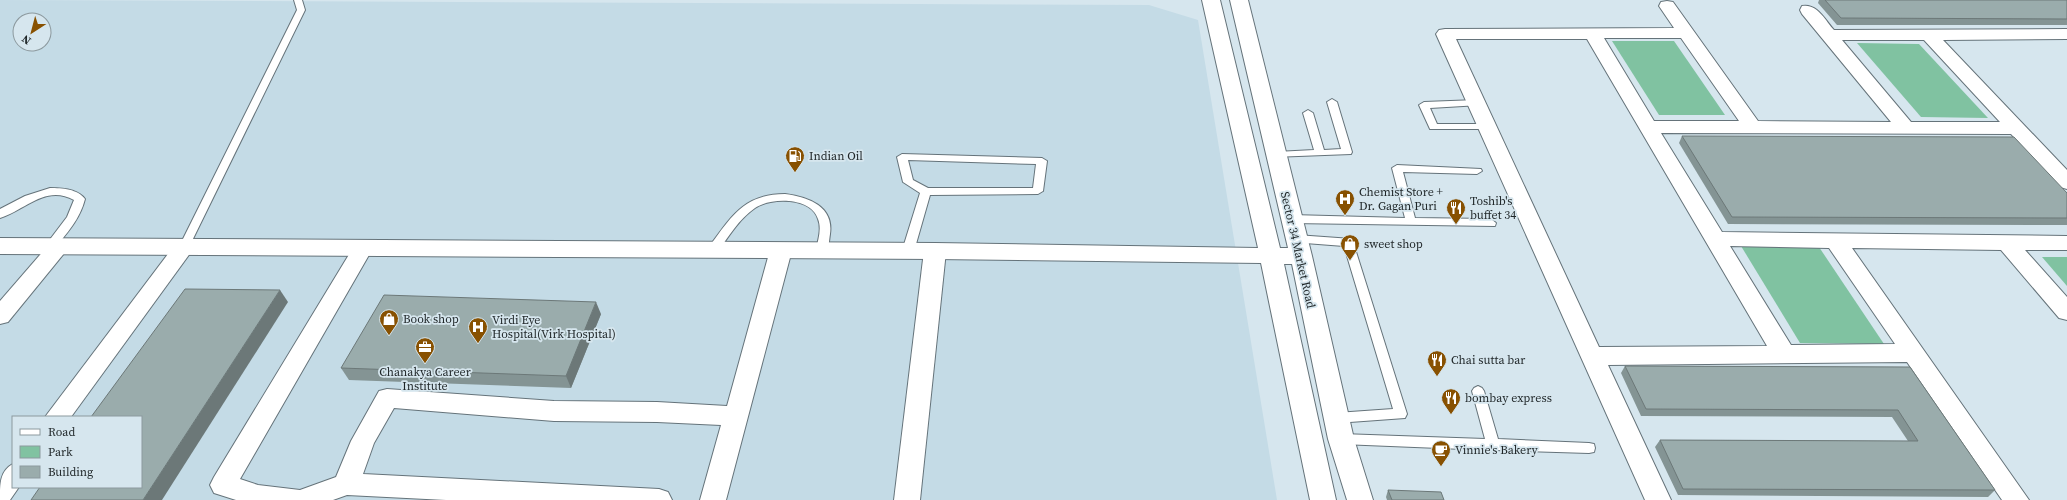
<svg xmlns="http://www.w3.org/2000/svg" width="2067" height="500" viewBox="0 0 2067 500" font-family="'Source Serif 4',serif">
<style>
.built{fill:#c4dbe6;fill-rule:evenodd}
.green{fill:#80c2a1}
.lines{fill:none;stroke-linecap:round;stroke-linejoin:round}
.service-casing{stroke:#65737a;stroke-width:2}
.minor-casing{stroke:#65737a;stroke-width:2}
.tertiary-casing{stroke:#65737a;stroke-width:2}
.service{fill:#fff;fill-rule:evenodd}
.minor{fill:#fff;fill-rule:evenodd}
.tertiary{fill:#fff;fill-rule:evenodd}
.wall{fill:#849494}
.shaded-wall{fill:#6c7878}
.building{fill:#9aacac;stroke:#6c7878}
.labels{text-anchor:middle;dominant-baseline:central;stroke-width:3.5;stroke-linejoin:round;paint-order:stroke}
.poi-label{font-size:12px;fill:#1e2527;stroke:#d6e6ee;text-anchor:start}
.street-label{font-size:12px;fill:#1e2527;stroke:#d6e6ee}
</style>
<rect width="100%" height="100%" fill="#d6e6ee"/>
<path class="built" d="M0 0 1149 5 1198 20 1277 500H0ZM20 20H44V44H20ZM13 417H141V487H13Z"/>
<g class="green">
<polygon points="1612,41 1674,41 1725,115 1659,115"/>
<polygon points="1857,43 1919,44 1988,118 1921,117"/>
<polygon points="1741,246 1819,247 1884,344 1800,343"/>
<polygon points="2042,257 2067,257 2067,286"/>
</g>
<g class="lines">
<g class="service-casing">
<g id="service">
<polygon points="294,0 302,0 305,10 189,247 188,250 180,250 179,247 297,10"/>
<polygon points="1332,99 1337,102 1352,152 1351,154 1272,157 1271,155 1276,152 1314,150 1303,113 1308,110 1313,113 1324,150 1341,149 1327,102"/>
<polygon points="1477,100 1480,101 1482,103 1480,105 1430,108 1437,124 1488,124 1491,125 1493,127 1491,129 1430,129 1419,105 1424,102"/>
<path d="M902 154 1042 158 1047 161 1043 191 1038 194 930 195 914 251 908 255 902 251 920 193 903 182 897 157ZM908 160 1036 164 1033 188H928L913 180Z"/>
<polygon points="1397,165 1481,169 1482,171 1477,174 1403,172 1415,218 1491,219 1496,223 1495,226 1291,223 1286,219 1291,215 1405,218 1392,168"/>
<path d="M50 188C62 188 78 189 85 199 80 219 67 233 54 249L50 250 45 246 67 217 74 200C46 184 25 210 0 218V209L25 196Z"/>
<path d="M785 194C808 197 834 206 830 234 829 240 829 248 826 253L822 254 816 250C818 240 822 229 818 219 811 197 771 197 755 208 739 219 728 237 717 253H709L708 250 709 247C731 217 744 194 785 194Z"/>
<polygon points="1296,235 1352,239 1407,414 1405,418 1336,423 1332,422 1330,418 1332,414 1336,413 1393,409 1344,246 1292,242 1291,239"/>
<polygon points="1478,386 1482,388 1484,391 1498,439 1589,443 1594,444 1595,448 1594,452 1589,453 1497,450 1493,451 1488,450 1341,444 1336,443 1335,439 1336,435 1341,434 1485,439 1472,391 1474,388"/>
</g>
</g>
<g class="minor-casing">
<g id="minor">
<path d="M1667 1 1673 2 1758 121 1891 122 1802 14 1800 10 1802 6C1817 3 1825 20 1834 30L2067 29V39L1943 40 2067 170V189L2060 187 2011 134 1661 133 1722 232 2067 236V250H2025L2067 297V320L2059 318 2001 250 1852 248 2029 500H2002L1907 362 1608 365 1671 500H1645L1436 34 1439 30 1445 29 1674 28 1659 6 1661 2ZM1604 38H1681L1739 121H1654ZM1456 39H1587L1767 346 1599 347ZM1842 40H1924L2000 122H1911ZM1730 246 1829 248 1895 344 1791 345Z"/>
<polygon points="59,239 66,241 69,246 66,251 8,322 0,324 0,301 52,241"/>
<polygon points="184,240 191,242 194,247 191,252 71,417 45,417 177,242"/>
<polygon points="363,241 370,243 373,248 240,479 258,485 300,490 336,477 351,441 379,391 387,389 554,401 657,402 727,406 770,250 774,245 781,243 788,245 792,250 726,500 700,500 721,425 657,422 554,421 394,408 374,443 363,474 659,489 668,492 672,500 446,500 347,495 333,500 236,500 214,493 210,485 214,477 356,243"/>
<polygon points="935,244 942,246 946,251 920,500 894,500 924,251 928,246"/>
<path d="M13 464V487H19L10 500H0C0 483 0 471 13 464Z"/>
</g>
</g>
<g class="tertiary-casing">
<polygon id="tertiary" points="1202,0 1220,0 1280,248 1288,248 1230,0 1248,0 1312,256 1354,439 1373,500 1347,500 1328,439 1292,264 1284,264 1336,500 1310,500 1261,263 935,259 0,254 0,238 935,243 1258,248"/>
</g>
<use href="#service" class="service"/>
<use href="#minor" class="minor"/>
<use href="#tertiary" class="tertiary"/>
</g>
<g class="wall">
<polygon points="1819,0 2067,0 2067,25 1837,25 1818,3"/>
<polygon points="1682,136 2067,193 2067,225 1728,224 1679,143"/>
<polygon points="601,314 571,388 349,380 341,368"/>
<polygon points="1625,366 1910,367 1995,490 1988,497 1678,495 1655,447 1660,440 1908,441 1892,417 1641,416 1621,373"/>
<polygon points="1388,490 1444,500 1387,500 1386,497"/>
</g>
<g class="shaded-wall">
<polygon points="280,290 288,302 162,500 143,500"/>
<polygon points="596,302 601,314 571,388 566,376"/>
</g>
<g class="building">
<polygon points="1825,0 2067,0 2067,19 1841,18"/>
<polygon points="1682,136 2014,137 2067,193 2067,218 1732,217"/>
<polygon points="185,289 280,290 143,500 31,500 40,487 141,487 141,417 91,417"/>
<polygon points="384,295 596,302 566,376 341,368"/>
<polygon points="1625,366 1910,367 1995,490 1683,489 1660,440 1918,441 1898,410 1646,409"/>
<polygon points="1388,490 1441,492 1444,500 1392,500"/>
</g>
<defs>
<g id="fuel-pin" transform="scale(1)"><path d="M0 17L-7.5 6A9.5 9.5 0 1 1 7.5 6Z" fill="#885101" stroke="#d6e6ee"/><path d="M-5.5-6h7V0h2V4h1.3V-2.5L3-4.5l.8-.8L6-3V5H2.5V1h-1V6h-7ZM-4.2-4.7v3.2H.2V-4.7Z" fill="#fff"/></g>
<g id="hospital-pin" transform="scale(1)"><path d="M0 17L-7.5 6A9.5 9.5 0 1 1 7.5 6Z" fill="#885101" stroke="#d6e6ee"/><path d="M-5-5h3v3.5h4V-5h3V5h-3V1.5h-4V5h-3Z" fill="#fff"/></g>
<g id="restaurant-pin" transform="scale(1)"><path d="M0 17L-7.5 6A9.5 9.5 0 1 1 7.5 6Z" fill="#885101" stroke="#d6e6ee"/><path d="M-5-6h1v4h1v-4h1v4h1v-4h1v5L-1.5 .5V6h-2V.5L-5-1ZM5-6V6H3V1.5H1.5Q1.5-4 5-6Z" fill="#fff"/></g>
<g id="shop-pin" transform="scale(1)"><path d="M0 17L-7.5 6A9.5 9.5 0 1 1 7.5 6Z" fill="#885101" stroke="#d6e6ee"/><path d="M-5-2.5h2.3a2.7 3.5 0 0 1 5.4 0H5L5.5 6h-11ZM-1.5-2.5h3a1.5 2.3 0 0 0-3 0Z" fill="#fff"/></g>
<g id="office-pin" transform="scale(1)"><path d="M0 17L-7.5 6A9.5 9.5 0 1 1 7.5 6Z" fill="#885101" stroke="#d6e6ee"/><path d="M-6-3h4V-5.5h4V-3h4V5H-6ZM-1-4.5V-3h2v-1.5ZM-6 0V1H6V0Z" fill="#fff"/></g>
<g id="cafe-pin" transform="scale(1)"><path d="M0 17L-7.5 6A9.5 9.5 0 1 1 7.5 6Z" fill="#885101" stroke="#d6e6ee"/><path d="M-5.5-4.5H6V0H3Q3 3.5 0 3.5H-2.5Q-5.5 3.5-5.5 0ZM3-3.2v2h1.7v-2ZM-6 4.5H4V6H-6Z" fill="#fff"/></g>
</defs>
<g fill-rule="evenodd">
<use href="#fuel-pin" x="795" y="156"/>
<use href="#hospital-pin" x="1345" y="199"/>
<use href="#restaurant-pin" x="1456" y="208"/>
<use href="#shop-pin" x="1350" y="244"/>
<use href="#shop-pin" x="389" y="319"/>
<use href="#hospital-pin" x="478" y="327"/>
<use href="#office-pin" x="425" y="347"/>
<use href="#restaurant-pin" x="1437" y="360"/>
<use href="#restaurant-pin" x="1451" y="398"/>
<use href="#cafe-pin" x="1441" y="450"/>
</g>
<g class="labels">
<g class="poi-label">
<text x="809" y="156">Indian Oil</text>
<text x="1359" y="192">Chemist Store +<tspan x="1359" dy="14">Dr. Gagan Puri</tspan></text>
<text x="1470" y="201">Toshib's<tspan x="1470" dy="14">buffet 34</tspan></text>
<text x="1364" y="244">sweet shop</text>
<text x="403" y="319">Book shop</text>
<text x="492" y="320">Virdi Eye<tspan x="492" dy="14">Hospital(Virk Hospital)</tspan></text>
<text x="1451" y="360">Chai sutta bar</text>
<text x="425" y="372" text-anchor="middle">Chanakya Career<tspan x="425" dy="14">Institute</tspan></text>
<text x="1465" y="398">bombay express</text>
<text x="1455" y="450">Vinnie's Bakery</text>
</g>
<g class="street-label">
<text transform="translate(1298 250) rotate(77)">Sector 34 Market Road</text>
</g>
</g>
<rect x="12" y="416" width="130" height="72" fill="#d6e6ee" stroke="#8c999e"/>
<rect x="20" y="429" width="20" height="6" fill="#ffffff" stroke="#8c999e"/>
<text x="48" y="436" font-size="12" fill="#1e2527">Road</text>
<rect x="20" y="446" width="20" height="12" fill="#80c2a1" stroke="#8c999e"/>
<text x="48" y="456" font-size="12" fill="#1e2527">Park</text>
<rect x="20" y="466" width="20" height="12" fill="#9aacac" stroke="#8c999e"/>
<text x="48" y="476" font-size="12" fill="#1e2527">Building</text>
<g transform="translate(32 32) rotate(216)"><circle r="19" fill="#d6e6ee" stroke="#8c999e"/>
<path d="M0-3L7 15L0 10L-7 15Z" fill="#885101"/>
<text y="-6" font-size="11" font-weight="bold" text-anchor="middle" fill="#1e2527">N</text>
</g>
</svg>
